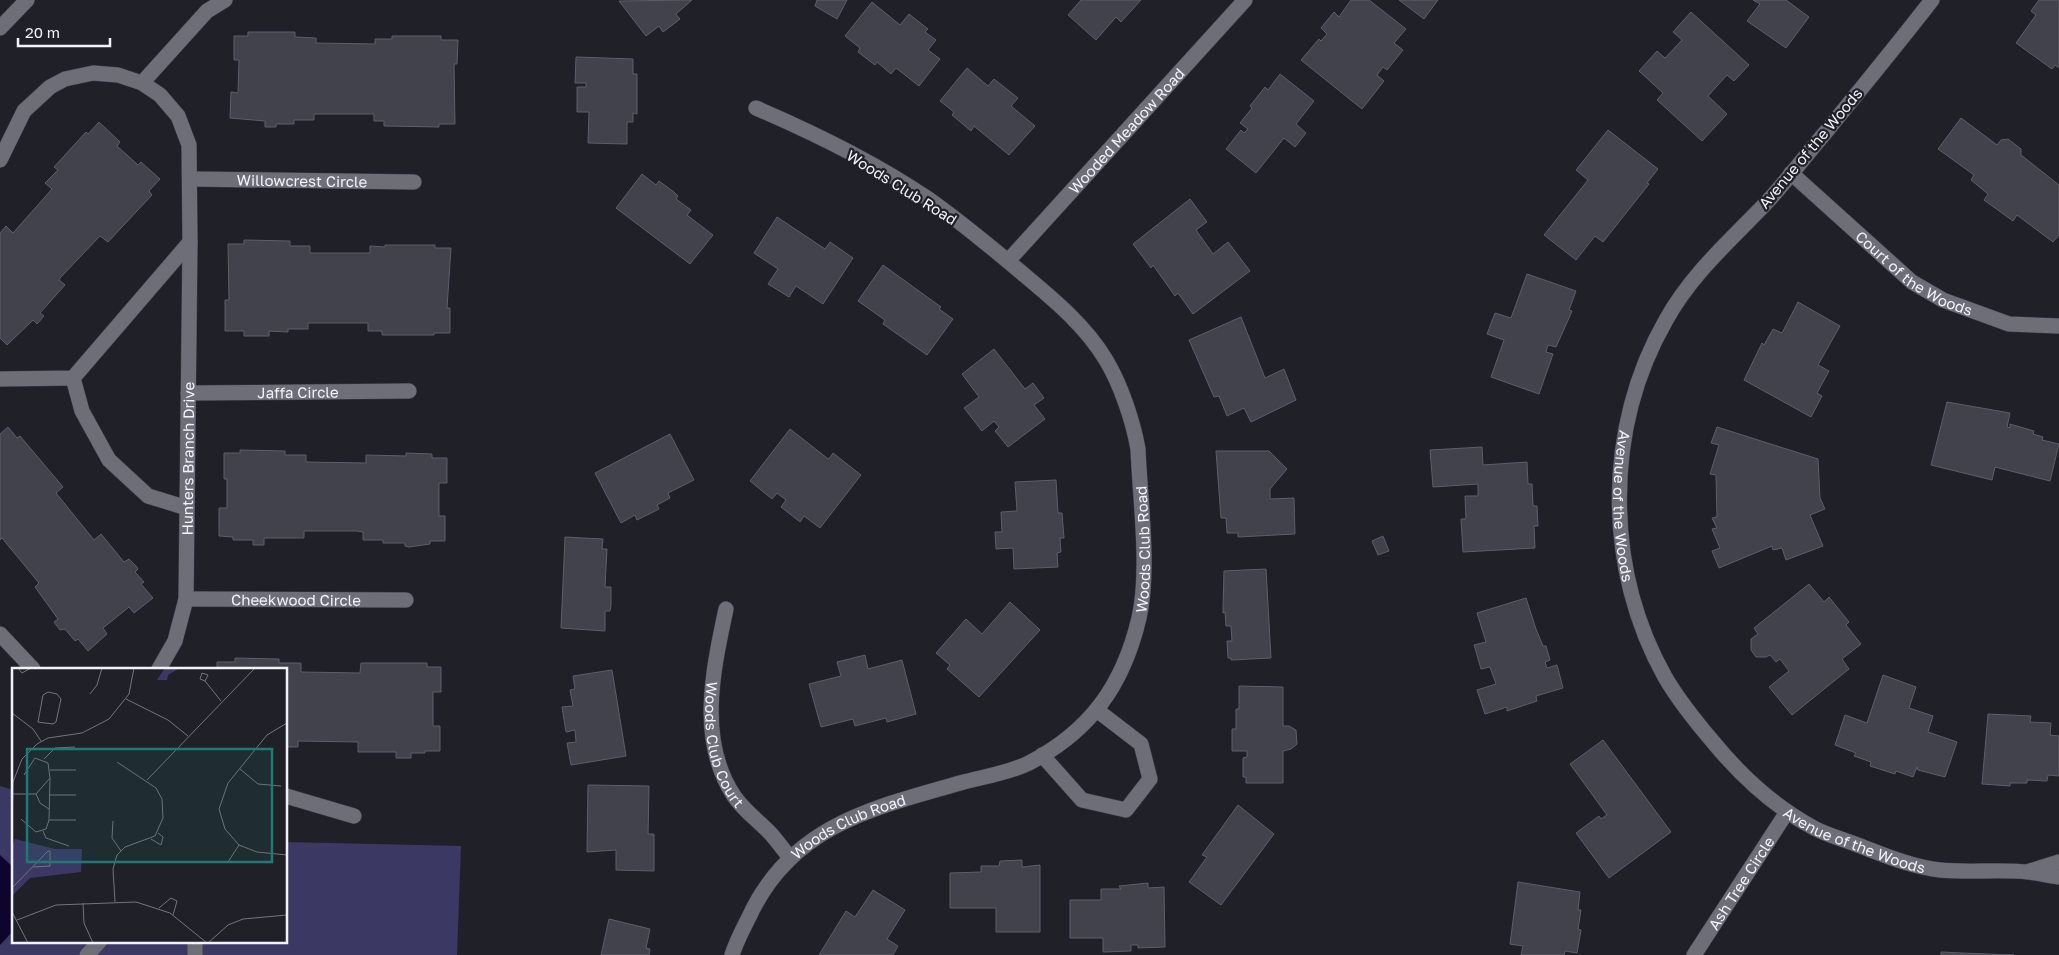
<svg xmlns="http://www.w3.org/2000/svg" width="2059" height="955" viewBox="0 0 2059 955" font-family="'Golos Text',sans-serif">
<style>
.green{fill:#3b3864}
.water{fill:#0e042d}
.building{fill:#42424c;stroke:#5d5e68}
.lines{fill:none;stroke-linecap:round;stroke-linejoin:round}
.lane-casing{stroke:#3d3d45;stroke-width:16}
.street-casing{stroke:#3d3d45;stroke-width:16}
.lane{stroke:#6e6e79;stroke-width:15}
.street{stroke:#6e6e79;stroke-width:15}
.labels{text-anchor:middle;dominant-baseline:central;stroke-width:4.5;stroke-linejoin:round;paint-order:stroke}
.street-label{font-size:15px;fill:#f2f2f9;stroke:#202029}
.inset-road{fill:none;stroke:#74747c;stroke-width:1}
.view{fill:#1a7c75;fill-opacity:0.15;stroke:#1a7c75;stroke-width:2.5}
.inset-edge{fill:none;stroke:#f2f2f9;stroke-width:2.5}
</style>
<rect width="100%" height="100%" fill="#202029"/>
<polygon class="green" points="0,786 14,790 14,941 286,941 286,842 461,846 457,955 0,955"/>
<polygon class="water" points="0,855 14,868 14,930 0,945"/>
<g class="building">
<polygon points="692,0 676,14 680,19 675,23 663,32 659,26 646,36 619,1"/>
<polygon points="817,0 847,0 837,19 815,6"/>
<polygon points="1081,0 1141,0 1121,22 1116,17 1096,40 1068,15"/>
<polygon points="1351,0 1369,0 1406,29 1394,43 1403,50 1387,70 1383,67 1377,75 1384,81 1362,109 1301,60 1319,39 1321,41 1327,34 1321,28 1325,23 1334,12 1339,17"/>
<polygon points="1399,0 1438,0 1424,19"/>
<polygon points="1753,0 1786,0 1809,17 1786,48 1747,21 1760,4"/>
<polygon points="2039,0 2059,0 2059,68 2055,65 2052,69 2016,43 2036,15 2031,11"/>
<polygon points="872,2 900,25 909,14 928,29 925,32 936,40 928,50 940,59 919,86 896,68 891,74 877,62 875,65 858,52 860,48 845,36"/>
<polygon points="1691,12 1749,65 1734,81 1727,75 1708,96 1727,114 1702,141 1657,100 1663,93 1639,71 1657,51 1665,58 1682,40 1673,32"/>
<polygon points="248,32 295,32 295,37 316,38 316,43 375,44 375,39 392,39 392,36 441,36 441,40 458,40 457,64 454,64 455,124 439,124 439,127 384,126 384,121 374,121 374,114 314,114 314,120 294,120 294,124 276,124 276,127 265,127 265,121 230,118 231,92 238,93 239,60 234,60 234,36 248,36"/>
<polygon points="576,57 633,59 633,74 637,74 637,114 633,113 633,122 627,122 627,144 588,143 589,112 577,112 577,87 586,87 586,83 575,83"/>
<polygon points="967,68 988,86 994,79 1018,98 1011,106 1035,126 1009,155 974,126 971,131 952,115 954,112 940,101"/>
<polygon points="1280,74 1314,101 1296,124 1306,133 1295,147 1284,138 1256,173 1226,149 1241,130 1244,133 1248,129 1240,123 1252,108 1250,106 1265,87 1268,90"/>
<polygon points="1961,118 1997,145 2001,140 2008,139 2021,149 2021,155 2059,185 2059,235 2053,242 2017,215 2013,221 1984,200 1988,194 1971,180 1974,175 1938,149"/>
<polygon points="99,122 120,142 117,146 138,165 141,162 160,179 149,191 152,195 108,242 100,236 60,278 59,280 65,285 40,313 44,316 37,324 33,320 7,345 0,338 0,233 6,226 13,233 52,189 45,183 58,170 54,167 86,132 88,134"/>
<polygon points="1608,130 1658,169 1647,183 1649,184 1603,242 1595,236 1576,260 1544,235 1588,180 1576,170"/>
<polygon points="642,174 656,185 659,181 674,192 678,196 676,199 691,210 687,215 713,235 690,264 616,208"/>
<polygon points="1190,199 1207,222 1196,230 1213,254 1228,242 1250,271 1193,314 1178,293 1175,296 1153,265 1151,268 1133,244"/>
<polygon points="777,217 825,249 830,242 853,258 823,304 796,286 789,297 768,284 778,269 754,253"/>
<polygon points="244,240 290,241 290,246 310,246 310,253 370,253 370,246 385,247 385,245 435,245 435,248 451,248 447,308 450,308 450,333 434,333 434,335 382,335 382,331 368,331 368,323 308,323 308,329 288,329 288,332 269,331 269,336 244,336 244,331 225,331 225,300 229,300 228,244 244,244"/>
<polygon points="883,265 941,307 939,309 953,319 927,355 883,324 885,320 858,301"/>
<polygon points="1527,274 1576,291 1569,310 1572,311 1569,318 1556,347 1548,345 1546,352 1553,354 1539,394 1491,377 1504,340 1487,334 1495,313 1511,318"/>
<polygon points="1798,302 1840,326 1818,365 1829,371 1817,393 1822,396 1811,417 1744,380 1762,343 1764,345 1773,329 1782,333"/>
<polygon points="1241,317 1265,378 1284,369 1296,400 1251,422 1244,408 1227,416 1219,396 1214,397 1189,340"/>
<polygon points="994,349 1025,389 1033,383 1044,398 1034,405 1045,419 1008,447 995,431 999,427 994,421 982,431 964,408 979,397 962,374"/>
<polygon points="1947,402 2010,413 2007,427 2010,428 2010,424 2034,431 2033,434 2043,437 2042,440 2059,444 2050,481 1995,467 1992,480 1931,465"/>
<polygon points="8,427 17,438 20,436 63,487 56,493 94,540 101,534 124,562 129,559 136,566 138,569 135,572 144,582 141,584 153,598 134,613 129,607 103,628 107,634 88,651 78,639 75,641 65,629 60,630 54,622 58,619 35,587 39,583 2,538 0,540 0,434"/>
<polygon points="1717,427 1818,459 1820,498 1825,509 1810,515 1823,546 1786,560 1782,548 1773,550 1772,546 1719,568 1712,551 1720,548 1712,529 1717,528 1712,518 1717,517 1716,475 1710,474 1719,445 1711,443"/>
<polygon points="790,429 827,458 829,459 833,453 861,475 820,528 804,516 800,522 781,507 786,500 777,493 772,499 750,481"/>
<polygon points="670,434 694,480 668,493 670,498 657,505 659,509 637,520 635,515 621,523 595,473"/>
<polygon points="1482,447 1483,465 1527,462 1528,484 1532,484 1533,506 1537,506 1538,526 1534,526 1535,548 1463,552 1461,519 1466,519 1465,496 1478,496 1478,484 1433,487 1430,450"/>
<polygon points="240,450 285,451 285,455 306,455 306,462 366,463 366,455 406,456 406,453 432,454 432,458 447,458 447,483 439,483 439,516 445,516 445,541 430,541 430,544 409,547 405,546 405,543 383,543 383,540 363,540 363,532 357,531 304,531 304,538 264,538 264,545 253,545 253,540 233,540 233,537 219,536 219,508 227,508 227,479 224,479 224,453 240,453"/>
<polygon points="1216,451 1269,451 1287,469 1270,489 1270,499 1294,498 1295,534 1238,537 1238,533 1227,533 1226,518 1221,518"/>
<polygon points="1056,480 1058,513 1062,513 1064,538 1060,538 1061,552 1057,553 1058,567 1014,569 1013,548 996,549 995,532 1002,532 1001,512 1017,511 1015,482"/>
<polygon points="1383,536 1389,551 1378,555 1372,541"/>
<polygon points="565,537 603,539 602,549 607,549 605,587 611,587 611,605 610,611 605,611 605,631 561,628"/>
<polygon points="1266,569 1271,658 1231,660 1231,658 1228,658 1227,641 1232,641 1231,626 1226,626 1225,612 1223,613 1223,609 1224,571"/>
<polygon points="1809,584 1824,602 1829,597 1849,622 1846,625 1861,644 1842,659 1849,669 1792,715 1769,687 1789,671 1780,659 1776,662 1770,655 1766,657 1756,657 1751,650 1751,639 1758,634 1754,628"/>
<polygon points="1526,598 1536,629 1543,646 1546,646 1550,660 1545,662 1547,668 1557,665 1563,688 1536,696 1537,701 1507,711 1507,707 1485,714 1477,690 1496,684 1490,667 1481,669 1475,648 1474,645 1486,642 1477,613"/>
<polygon points="1010,602 1040,630 979,697 947,669 950,665 936,653 966,619 982,634"/>
<polygon points="865,655 868,669 902,660 916,714 887,722 886,718 855,726 853,719 821,727 809,684 841,676 837,662"/>
<polygon points="235,658 279,659 279,663 301,663 301,672 360,673 361,663 427,663 427,667 441,667 441,692 433,692 433,726 440,726 440,751 425,751 425,753 411,753 411,758 396,758 396,752 358,752 358,742 298,741 298,747 286,747 286,669 217,669 217,662 235,662"/>
<polygon points="612,670 626,756 571,765 567,743 576,742 575,730 566,732 562,707 573,706 570,690 575,689 573,676"/>
<polygon points="1883,675 1916,687 1909,708 1933,716 1928,732 1957,742 1945,777 1918,770 1917,767 1913,777 1896,771 1895,774 1870,766 1871,762 1854,756 1856,753 1835,745 1845,715 1867,723"/>
<polygon points="1239,686 1283,687 1283,726 1289,726 1296,730 1297,744 1291,749 1283,751 1283,783 1246,783 1246,777 1243,777 1243,758 1247,757 1247,751 1232,751 1232,729 1236,729 1236,709 1239,709"/>
<polygon points="1988,714 2031,716 2030,722 2051,723 2050,735 2059,736 2059,776 2048,775 2047,781 2027,780 2027,783 2010,783 2010,786 1982,784"/>
<polygon points="1603,740 1671,832 1609,878 1576,833 1599,816 1601,819 1607,815 1570,764"/>
<polygon points="588,785 649,786 648,834 654,834 654,871 616,870 616,850 587,852"/>
<polygon points="1238,805 1274,834 1221,905 1189,882 1207,857 1202,855"/>
<polygon points="1022,860 1022,867 1040,865 1040,932 996,932 996,908 950,908 950,873 981,872 981,866 999,866 1000,861"/>
<polygon points="1518,882 1580,892 1578,910 1581,910 1578,929 1581,930 1577,953 1565,951 1564,955 1521,955 1523,946 1510,944"/>
<polygon points="1148,883 1148,888 1164,887 1165,947 1138,948 1138,945 1131,945 1131,951 1103,952 1103,938 1070,938 1070,900 1101,900 1101,889 1121,889 1119,886"/>
<polygon points="873,890 905,910 887,939 898,946 893,955 819,955 846,911 855,917"/>
<polygon points="609,919 650,929 646,948 650,949 649,955 601,955"/>
<polygon points="1941,952 1962,953 2014,955 1941,955"/>
</g>
<g class="lines">
<g class="lane-casing">
<g id="lane">
<polyline points="73,378 82,411 109,460 148,496 187,508"/>
<polyline points="1042,755 1082,800 1126,810 1150,779 1141,744 1098,711"/>
<polyline points="195,941 195,955"/>
<polyline points="87,955 100,941"/>
</g>
</g>
<g class="street-casing">
<g id="street">
<path id="s1" d="M1932 0C1897 45 1861 89 1825 133 1806 155 1788 179 1768 201 1732 239 1692 273 1666 320 1604 428 1604 568 1665 677 1679 701 1696 722 1714 743 1742 777 1775 807 1814 828 1827 835 1842 839 1855 844 1882 854 1911 867 1940 870 1970 873 1999 869 2028 872 2038 873 2049 876 2059 877"/>
<polyline points="0,28 27,0"/>
<polyline points="142,83 207,11 225,0"/>
<polyline points="0,160 24,111 50,87 65,79 93,73 118,75 142,83 160,95 178,116 189,145 190,242 73,378 0,379"/>
<path id="s2" d="M1791 173 1912 282 1943 300 2009 324 2059 326"/>
<path id="s3" d="M191 179 414 182"/>
<path id="s4" d="M1008 261 1245 0"/>
<path id="s5" d="M188 393 409 391"/>
<path id="s6" d="M186 599 406 600"/>
<path id="s7" d="M726 609C713 670 697 740 734 796 744 811 759 821 771 834 778 842 784 850 790 858"/>
<polyline points="0,634 33,669"/>
<path id="s8" d="M159 669 175 641 186 599 190 242"/>
<polyline points="286,796 354,816"/>
<polyline points="2030,871 2059,862"/>
<path id="s9" d="M732 955C736 942 743 929 749 917 791 826 872 808 960 783 982 777 1009 773 1029 763 1090 731 1123 686 1139 618 1150 570 1140 500 1138 449 1133 421 1121 385 1106 360 1085 325 1053 299 1022 273 991 247 960 221 927 198 874 162 814 133 756 108"/>
<path id="s10" d="M1694 955 1787 812"/>
</g>
</g>
<use href="#lane" class="lane"/>
<use href="#street" class="street"/>
</g>
<g class="labels">
<g class="street-label">
<text stroke="none"><textPath href="#s4" startOffset="176">Wooded Meadow Road</textPath></text>
<text transform="translate(1810 148) rotate(-50)">Avenue of the Woods</text>
<text stroke="none"><textPath href="#s3" startOffset="111">Willowcrest Circle</textPath></text>
<text transform="translate(902 187) rotate(32)">Woods Club Road</text>
<text stroke="none"><textPath href="#s2" startOffset="160">Court of the Woods</textPath></text>
<text stroke="none"><textPath href="#s5" startOffset="110">Jaffa Circle</textPath></text>
<text stroke="none"><textPath href="#s8" startOffset="216">Hunters Branch Drive</textPath></text>
<text stroke="none"><textPath href="#s1" startOffset="611">Avenue of the Woods</textPath></text>
<text stroke="none"><textPath href="#s9" startOffset="631">Woods Club Road</textPath></text>
<text stroke="none"><textPath href="#s6" startOffset="110">Cheekwood Circle</textPath></text>
<text stroke="none"><textPath href="#s7" startOffset="139">Woods Club Court</textPath></text>
<text stroke="none"><textPath href="#s9" startOffset="181">Woods Club Road</textPath></text>
<text stroke="none"><textPath href="#s1" startOffset="1046">Avenue of the Woods</textPath></text>
<text stroke="none"><textPath href="#s10" startOffset="86">Ash Tree Circle</textPath></text>
</g>
</g>
<g transform="translate(12 668)">
<rect width="275" height="275" fill="#202029"/>
<path d="M153 0H168L156 7 155 12H145ZM3 171 43 181H70L69 204 18 210 0 228V179Z" fill="#3b3864"/>
<path class="inset-road" d="M6 0 10 5 19 0M193 13 196 7 190 5 188 11 193 13 209 33M36 24 45 26 49 31 44 54 41 56 26 54 31 27ZM78 26 85 17 90 0M114 31 156 52 176 68M0 45 21 61 29 73M275 55 255 67 216 115 207 141 213 161 227 177 245 184 275 187M32 91 43 80 63 79M228 101 246 116 269 118M38 102H64M135 112 243 0M1 126H24L38 110 36 95 23 90 12 107M24 126 28 135 37 141M38 127H64M9 151 24 164 34 161 37 152 38 110M37 152H64M101 153 100 170 109 183M0 161 1 114 10 91 25 76 36 70 70 65 97 51 117 26 122 0M31 163 34 170 57 178M139 171 149 177 151 169 146 165M216 194 227 177M0 220 36 183H38V198L21 199M103 234 101 201 105 187 113 179 143 168 151 150 150 131 144 120 105 94M71 235 72 255 81 275M147 240 159 230 165 233 161 247M0 244 16 275M5 252 44 237 124 234 158 245 195 275M196 275 216 257 231 251 275 247"/>
<path class="view" d="M15 81H260V194H15Z"/>
<rect width="275" height="275" class="inset-edge"/>
</g>
<path d="M18 38v8h92v-8" fill="none" stroke="#f2f2f9" stroke-width="2.5"/>
<text x="25" y="38" font-size="15" fill="#f2f2f9" stroke="#202029" stroke-width="4" paint-order="stroke">20 m</text>
</svg>
